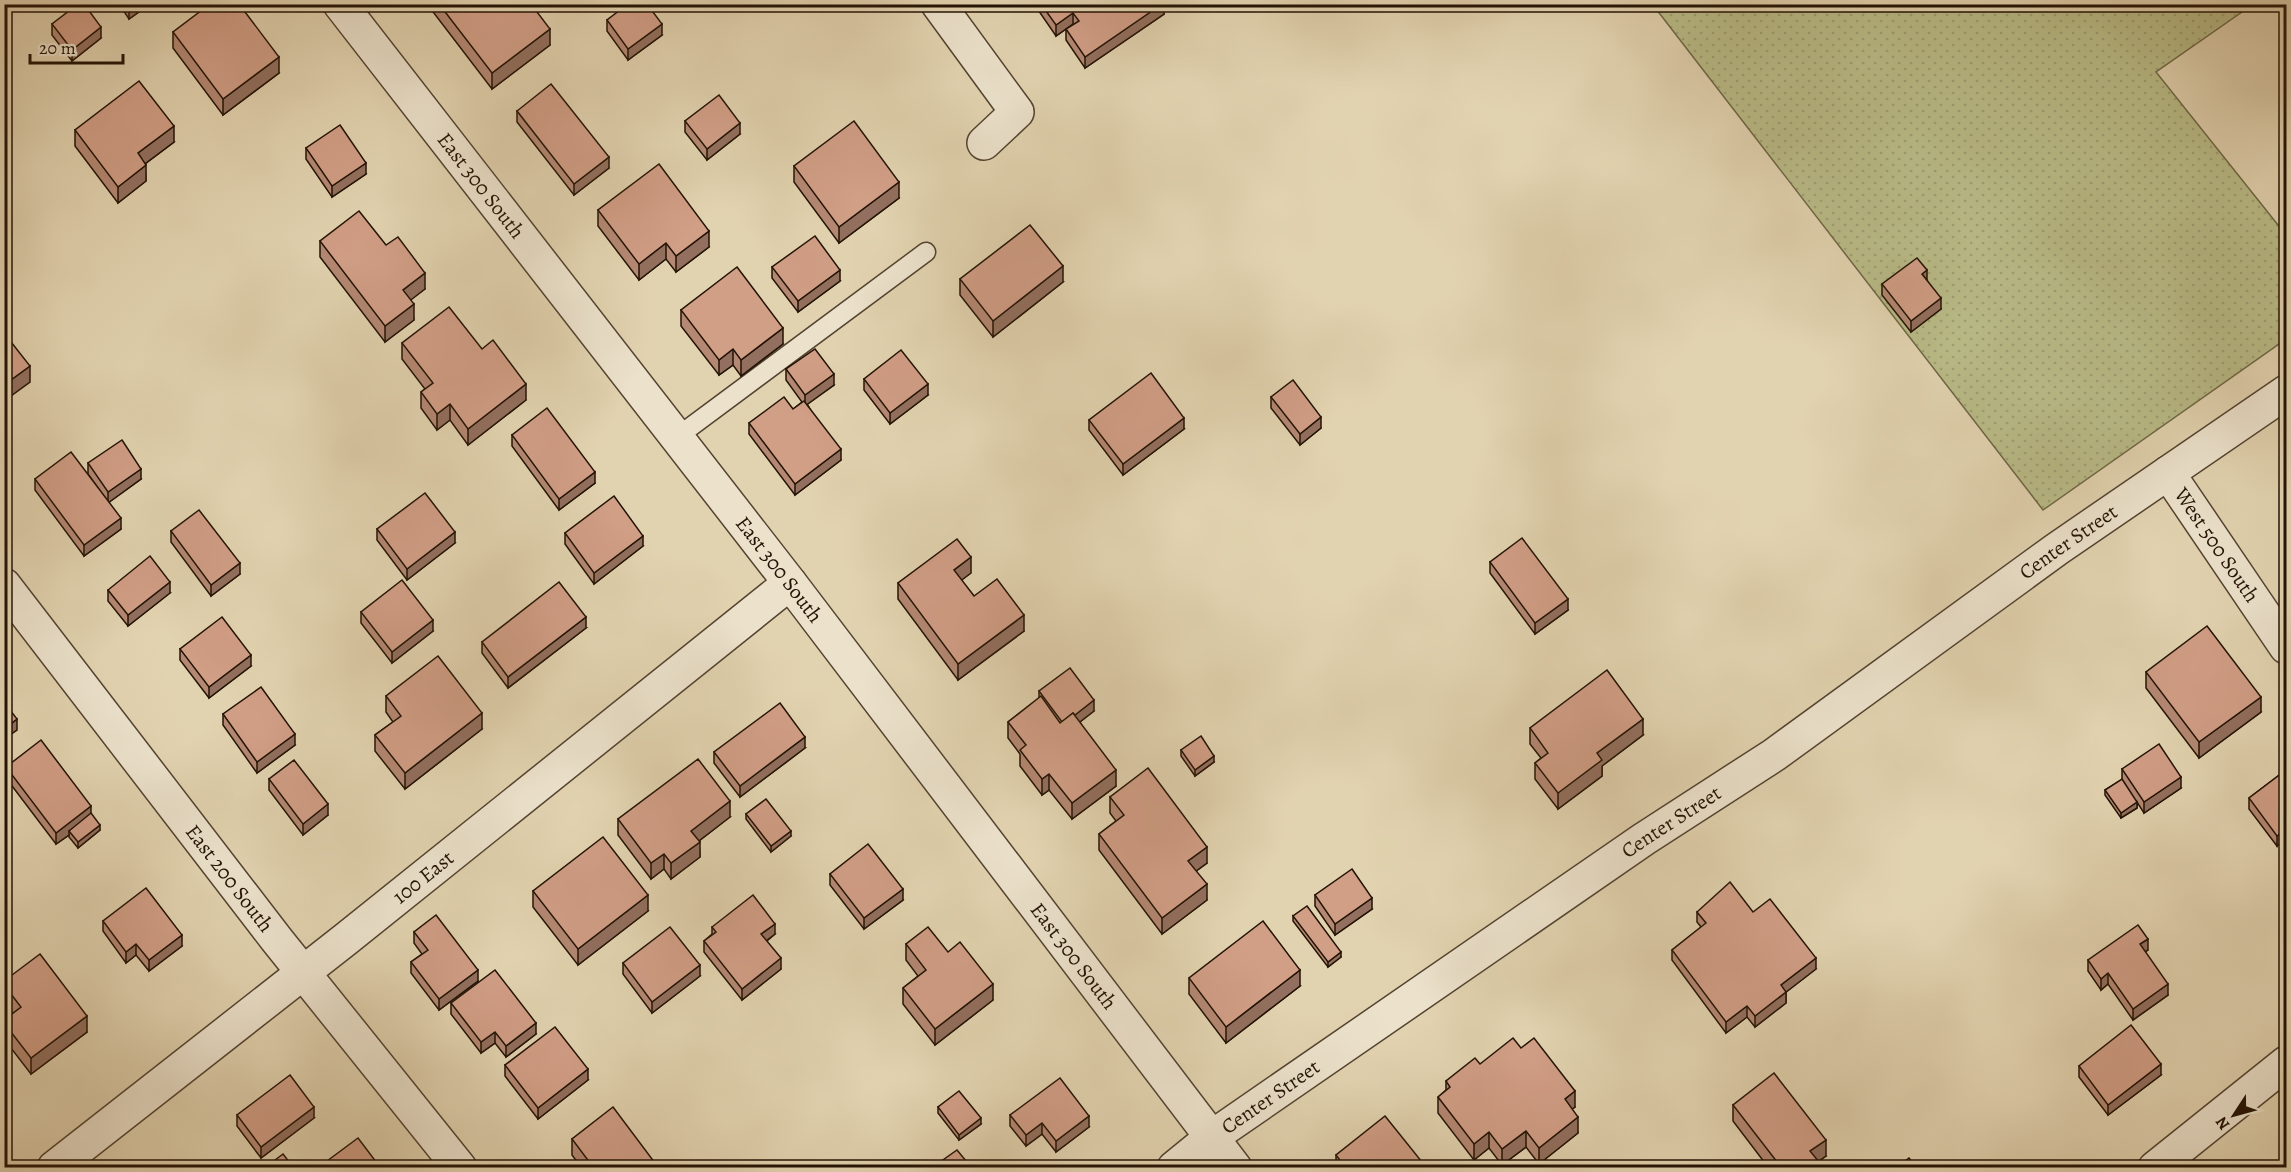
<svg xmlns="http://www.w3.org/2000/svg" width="2291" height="1172" viewBox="0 0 2291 1172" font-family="Alegreya,serif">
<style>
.grass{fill:url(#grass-dots);stroke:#6e6746;stroke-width:1.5}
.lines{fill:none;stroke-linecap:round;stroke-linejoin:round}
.service-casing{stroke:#534330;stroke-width:21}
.minor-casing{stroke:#534330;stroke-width:36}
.tertiary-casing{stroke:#534330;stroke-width:36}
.service{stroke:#ece2cc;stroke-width:18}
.minor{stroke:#ece2cc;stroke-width:33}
.tertiary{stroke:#ece2cc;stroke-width:33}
.wall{fill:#b48873;stroke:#231305;stroke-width:1.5}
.shaded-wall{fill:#926f5e;stroke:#231305;stroke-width:1.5}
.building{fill:#d19e86;stroke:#231305;stroke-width:1.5}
.labels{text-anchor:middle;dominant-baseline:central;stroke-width:4.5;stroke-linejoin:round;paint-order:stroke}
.street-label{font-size:21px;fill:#231305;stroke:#ece2cc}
</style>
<defs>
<pattern id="grass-dots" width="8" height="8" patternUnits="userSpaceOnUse" patternTransform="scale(1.5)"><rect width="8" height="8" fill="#b9bb87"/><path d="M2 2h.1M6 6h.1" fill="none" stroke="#9fa073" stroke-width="1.8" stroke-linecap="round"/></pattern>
</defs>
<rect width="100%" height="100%" fill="#e2d3b0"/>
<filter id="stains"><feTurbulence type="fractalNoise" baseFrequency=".00333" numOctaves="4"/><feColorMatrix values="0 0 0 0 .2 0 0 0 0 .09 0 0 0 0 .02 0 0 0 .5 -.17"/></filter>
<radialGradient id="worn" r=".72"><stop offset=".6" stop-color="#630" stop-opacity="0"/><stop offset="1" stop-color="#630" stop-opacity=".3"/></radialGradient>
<polygon class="grass" points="1653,5 2252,5 2156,72 2286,235 2286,339 2043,510"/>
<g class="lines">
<g class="service-casing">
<polyline id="service" points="677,437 926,252"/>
</g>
<g class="minor-casing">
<g id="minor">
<path id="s1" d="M340 4 790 583 1235 1168"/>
<polyline points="938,4 1017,112 984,143"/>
<path id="s2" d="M2168 473 2286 647"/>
<path id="s3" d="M4 585 277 940 460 1168"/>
<path id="s4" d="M54 1168 346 939 790 583"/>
<polyline points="2155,1168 2286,1063"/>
</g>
</g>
<g class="tertiary-casing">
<g id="tertiary">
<path id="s5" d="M1174 1168 1212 1137 1644 839 1774 755 2057 549 2286 392"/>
</g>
</g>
<use href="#service" class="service"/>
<use href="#minor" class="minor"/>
<use href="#tertiary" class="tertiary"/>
</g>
<g class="wall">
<polygon points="119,4 150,4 129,19"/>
<polygon points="427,4 531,4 550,45 492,89"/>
<polygon points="1034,4 1164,4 1164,14 1085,68 1066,40 1066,29 1073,24 1056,36"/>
<polygon points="607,20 662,35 628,60 607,31"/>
<polygon points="52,24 101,38 72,61 52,35"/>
<polygon points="173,32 279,73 223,115 173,48"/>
<polygon points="517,111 609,168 574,195 517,122"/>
<polygon points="685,121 740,134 707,160 685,132"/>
<polygon points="75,130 174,142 145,164 146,181 118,203 75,146"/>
<polygon points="306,148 366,174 332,197 306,159"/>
<polygon points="794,166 899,198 839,243 794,182"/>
<polygon points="598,210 709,247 676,272 666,259 639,280 598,226"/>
<polygon points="320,241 386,245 425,289 410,300 414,320 385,342 320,257"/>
<polygon points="772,267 840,281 798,312 772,278"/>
<polygon points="960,279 1063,282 993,337 960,295"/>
<polygon points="1927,280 1941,309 1911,332 1882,295 1882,284"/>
<polygon points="681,310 783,344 741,376 733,365 719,375 681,326"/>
<polygon points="402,343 482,349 526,400 468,445 450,420 437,430 421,408 421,392 425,389 402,359"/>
<polygon points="786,369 834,385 807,404 841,460 795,495 749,434 749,423 793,409 802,402 786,380"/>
<polygon points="864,379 928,395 890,424 864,390"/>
<polygon points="1271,397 1321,428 1300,445 1271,408"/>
<polygon points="1089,420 1184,429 1123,475 1089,430"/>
<polygon points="512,435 595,483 559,510 512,446"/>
<polygon points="88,463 141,479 109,502 121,529 84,556 35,490 35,479 98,488 88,474"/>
<polygon points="377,529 455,543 407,580 377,540"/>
<polygon points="171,531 240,574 211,596 171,542"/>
<polygon points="565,533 643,546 594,584 565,544"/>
<polygon points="1490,562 1568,610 1535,634 1490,573"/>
<polygon points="971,573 961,580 974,596 1024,631 958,680 898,599 898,583"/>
<polygon points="108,590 170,593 128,626 108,601"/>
<polygon points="361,612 433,631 392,663 361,623"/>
<polygon points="586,628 508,688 482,653 482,642"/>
<polygon points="180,649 251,666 209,698 180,660"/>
<polygon points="2146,672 2261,712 2199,758 2146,688"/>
<polygon points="1039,691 1094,711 1080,722 1116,786 1072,819 1049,790 1042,795 1020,766 1020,754 1008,738 1008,722 1039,698"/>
<polygon points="386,696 482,729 405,789 375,751 375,735 393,722 386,712"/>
<polygon points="223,714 295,745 257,773 223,725"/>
<polygon points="1530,728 1643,735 1602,766 1602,776 1558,809 1535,779 1535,763 1541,758 1530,744"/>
<polygon points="805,748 740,797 714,763 714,752"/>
<polygon points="1181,750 1214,762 1195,776 1181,756"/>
<polygon points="6,767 91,814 100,830 78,848 69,837 69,835 56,844 6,778"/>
<polygon points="2122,769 2181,788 2144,813 2137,802 2137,808 2121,818 2105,795 2105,790 2122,780"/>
<polygon points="2286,770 2277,846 2249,809 2249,798"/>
<polygon points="269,779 328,815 303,835 269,790"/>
<polygon points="1110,797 1207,863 1196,871 1207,900 1162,934 1099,850 1099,834 1116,821 1110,813"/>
<polygon points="746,814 791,836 771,852 746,819"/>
<polygon points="730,817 699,841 700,857 671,879 664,869 651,879 618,835 618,819"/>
<polygon points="830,874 903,900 864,929 830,885"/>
<polygon points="533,891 648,911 578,965 533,907"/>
<polygon points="1315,895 1372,909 1335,935 1315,906"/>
<polygon points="1697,912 1816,969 1786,992 1786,1003 1755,1027 1747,1017 1726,1033 1672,960 1672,950 1701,927 1697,922"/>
<polygon points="1293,916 1341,957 1328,967 1293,921"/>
<polygon points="103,921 182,946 149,971 136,955 126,963 103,931"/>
<polygon points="712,927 775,934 767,941 781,969 742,1000 704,952 704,941 712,934"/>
<polygon points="414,932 478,981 439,1010 411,973 411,962 422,954 414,943"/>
<polygon points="906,944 948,952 993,1000 935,1045 903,1004 903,988 918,976 906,960"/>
<polygon points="2148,950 2145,952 2168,995 2133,1020 2108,984 2101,990 2088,971 2088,960"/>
<polygon points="623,963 700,976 652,1013 623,974"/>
<polygon points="1189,978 1300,986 1226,1043 1189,994"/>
<polygon points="4,981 87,1032 31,1074 4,1039 4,1020 13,1013 4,1001"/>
<polygon points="451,1003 536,1034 506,1057 495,1043 481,1053 451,1014"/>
<polygon points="1521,1048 1575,1107 1572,1109 1578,1133 1539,1164 1526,1147 1502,1165 1489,1148 1474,1160 1438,1113 1438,1097 1446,1090 1446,1081 1480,1064"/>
<polygon points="505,1065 588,1080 538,1119 505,1076"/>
<polygon points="2079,1066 2161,1075 2108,1115 2079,1077"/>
<polygon points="1733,1105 1826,1156 1818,1161 1823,1167 1768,1167 1733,1121"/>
<polygon points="938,1107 981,1124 959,1140 938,1113"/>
<polygon points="237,1115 314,1118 261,1158 237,1126"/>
<polygon points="1010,1115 1089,1127 1056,1152 1042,1134 1026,1146 1010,1126"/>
<polygon points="572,1139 658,1167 581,1167 572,1155"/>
<polygon points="1336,1155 1426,1167 1336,1167"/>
</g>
<g class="shaded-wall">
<polygon points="134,4 150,4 129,19 129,8"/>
<polygon points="1162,4 1164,4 1164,14 1085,68 1085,57"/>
<polygon points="1073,13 1073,24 1056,36 1056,25"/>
<polygon points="662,24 662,35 628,60 628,49"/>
<polygon points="101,27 101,38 72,61 72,50"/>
<polygon points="550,29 550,45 492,89 492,73"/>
<polygon points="279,57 279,73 223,115 223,99"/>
<polygon points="740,123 740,134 707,160 707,149"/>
<polygon points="174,126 174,142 138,169 138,153"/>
<polygon points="609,157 609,168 574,195 574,184"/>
<polygon points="366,163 366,174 332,197 332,186"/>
<polygon points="146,165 146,181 118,203 118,187"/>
<polygon points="899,182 899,198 839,243 839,227"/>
<polygon points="709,231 709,247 676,272 676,256"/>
<polygon points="666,243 666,259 639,280 639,264"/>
<polygon points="1063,266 1063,282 993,337 993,321"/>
<polygon points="840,270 840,281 798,312 798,301"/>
<polygon points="1927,270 1927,281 1922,274"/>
<polygon points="425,273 425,289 403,306 403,290"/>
<polygon points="1941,298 1941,309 1911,332 1911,321"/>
<polygon points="414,304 414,320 385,342 385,326"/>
<polygon points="783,328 783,344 741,376 741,360"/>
<polygon points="733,349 733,365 719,375 719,360"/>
<polygon points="30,366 30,382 4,401 4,385"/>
<polygon points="834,374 834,385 805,406 805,395"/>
<polygon points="526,384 526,400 468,445 468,429"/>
<polygon points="928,384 928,395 890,424 890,413"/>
<polygon points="450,404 450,420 437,430 437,414"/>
<polygon points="1321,417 1321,428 1300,445 1300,434"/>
<polygon points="1184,418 1184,429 1123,475 1123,464"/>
<polygon points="841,449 841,460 795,495 795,484"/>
<polygon points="141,469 141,479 108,503 108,492"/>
<polygon points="595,472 595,483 559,510 559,499"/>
<polygon points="121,518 121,529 84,556 84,545"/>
<polygon points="455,532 455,543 407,580 407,569"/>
<polygon points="643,536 643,546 594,584 594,573"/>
<polygon points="971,557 971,573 954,586 954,570"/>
<polygon points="240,563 240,574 211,596 211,585"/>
<polygon points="170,582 170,593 128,626 128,615"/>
<polygon points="1568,599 1568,610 1535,634 1535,623"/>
<polygon points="1024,615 1024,631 958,680 958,664"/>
<polygon points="586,617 586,628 508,688 508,677"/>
<polygon points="433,620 433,631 392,663 392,652"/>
<polygon points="251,655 251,666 209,698 209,687"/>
<polygon points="2261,697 2261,712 2199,758 2199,742"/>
<polygon points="1094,700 1094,711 1063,735 1063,724"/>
<polygon points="482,713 482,729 405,789 405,773"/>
<polygon points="17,719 17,730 4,739 4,729"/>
<polygon points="1643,719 1643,735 1602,766 1602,776 1558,809 1558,793 1597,753"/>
<polygon points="295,734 295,745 257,773 257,762"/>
<polygon points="805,737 805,748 740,797 740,786"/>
<polygon points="1214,756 1214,762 1195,776 1195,770"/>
<polygon points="1116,770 1116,786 1072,819 1072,803"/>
<polygon points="1049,774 1049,790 1042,795 1042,779"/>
<polygon points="2181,777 2181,788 2144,813 2144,802"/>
<polygon points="730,801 730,817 691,847 691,831"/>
<polygon points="2137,802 2137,808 2121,818 2121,813"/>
<polygon points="328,804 328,815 303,835 303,824"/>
<polygon points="91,806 91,817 69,831 69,835 56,844 56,833"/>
<polygon points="100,825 100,830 78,848 78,842"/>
<polygon points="2286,829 2286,839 2277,846 2277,836"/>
<polygon points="791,831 791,836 771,852 771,846"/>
<polygon points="700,842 700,857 671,879 671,863"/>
<polygon points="1207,847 1207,863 1188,877 1188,861"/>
<polygon points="664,854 664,869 651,879 651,863"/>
<polygon points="1207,884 1207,900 1162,934 1162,918"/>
<polygon points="903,889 903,900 864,929 864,918"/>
<polygon points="648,895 648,911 578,965 578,949"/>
<polygon points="1372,898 1372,909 1335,935 1335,924"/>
<polygon points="775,924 775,934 761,945 761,934"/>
<polygon points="182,935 182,946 149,971 149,960"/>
<polygon points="2148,939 2148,950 2140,955 2140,944"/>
<polygon points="136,944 136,955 126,963 126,952"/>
<polygon points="1341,952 1341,957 1328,967 1328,962"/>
<polygon points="781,958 781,969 742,1000 742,989"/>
<polygon points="1816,958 1816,969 1781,996 1781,985"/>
<polygon points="700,965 700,976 652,1013 652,1002"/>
<polygon points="478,970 478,981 439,1010 439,999"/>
<polygon points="1300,970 1300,986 1226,1043 1226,1027"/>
<polygon points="2108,973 2108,984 2101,990 2101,979"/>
<polygon points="993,984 993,1000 935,1045 935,1029"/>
<polygon points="2168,984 2168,995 2133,1020 2133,1009"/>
<polygon points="1786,992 1786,1003 1755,1027 1755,1016"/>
<polygon points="1747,1006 1747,1017 1726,1033 1726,1022"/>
<polygon points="87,1016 87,1032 31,1074 31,1058"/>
<polygon points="536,1023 536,1034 506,1057 506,1046"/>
<polygon points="495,1032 495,1043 481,1053 481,1042"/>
<polygon points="2161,1064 2161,1075 2108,1115 2108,1105"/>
<polygon points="588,1069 588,1080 538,1119 538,1108"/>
<polygon points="1575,1091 1575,1107 1565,1115 1565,1099"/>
<polygon points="314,1107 314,1118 261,1158 261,1147"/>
<polygon points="1089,1116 1089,1127 1056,1152 1056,1141"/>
<polygon points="1578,1117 1578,1133 1539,1164 1539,1148"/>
<polygon points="981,1118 981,1124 959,1140 959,1135"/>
<polygon points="1042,1123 1042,1134 1026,1146 1026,1135"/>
<polygon points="1526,1131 1526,1147 1502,1165 1502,1149"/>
<polygon points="1489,1132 1489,1148 1474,1160 1474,1144"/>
<polygon points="1826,1140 1826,1156 1810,1167 1810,1151"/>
</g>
<g class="building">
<polygon points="78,4 84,4 101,27 72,50 52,24"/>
<polygon points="127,4 134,4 129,8"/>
<polygon points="210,4 239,4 279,57 223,99 173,32"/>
<polygon points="439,4 531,4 550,29 492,73"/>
<polygon points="628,4 647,4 662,24 628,49 607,20"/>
<polygon points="1041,4 1162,4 1085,57 1066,29 1079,21 1073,13 1056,25"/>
<polygon points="139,81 174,126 138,153 146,165 118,187 75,130"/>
<polygon points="551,84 609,157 574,184 517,111"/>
<polygon points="719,95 740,123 707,149 685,121"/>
<polygon points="854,121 899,182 839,227 794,166"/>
<polygon points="340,125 366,163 332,186 306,148"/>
<polygon points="659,164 709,231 676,256 666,243 639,264 598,210"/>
<polygon points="359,211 386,245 398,237 425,273 403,290 414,304 385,326 320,241"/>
<polygon points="1030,225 1063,266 993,321 960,279"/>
<polygon points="815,236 840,270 798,301 772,267"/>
<polygon points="1917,258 1927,270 1922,274 1941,298 1911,321 1882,284"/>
<polygon points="737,267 783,328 741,360 733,349 719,360 681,310"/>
<polygon points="449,307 482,349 493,340 526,384 468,429 450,404 437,414 421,392 433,383 402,343"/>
<polygon points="4,333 30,366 4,385"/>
<polygon points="815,349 834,374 805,395 786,369"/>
<polygon points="901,350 928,384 890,413 864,379"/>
<polygon points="1151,373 1184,418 1123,464 1089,420"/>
<polygon points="1293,380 1321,417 1300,434 1271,397"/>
<polygon points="784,397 793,409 804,401 841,449 795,484 749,423"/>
<polygon points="547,408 595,472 559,499 512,435"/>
<polygon points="122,440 141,469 108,492 88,463"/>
<polygon points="71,452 121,518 84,545 35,479"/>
<polygon points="425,493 455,532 407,569 377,529"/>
<polygon points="614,496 643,536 594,573 565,533"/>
<polygon points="199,510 240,563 211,585 171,531"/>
<polygon points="1522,538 1568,599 1535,623 1490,562"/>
<polygon points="957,539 971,557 954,570 974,596 997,579 1024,615 958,664 898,583"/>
<polygon points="150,556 170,582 128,615 108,590"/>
<polygon points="402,580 433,620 392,652 361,612"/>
<polygon points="559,582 586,617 508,677 482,642"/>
<polygon points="222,617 251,655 209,687 180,649"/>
<polygon points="2207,626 2261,697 2199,742 2146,672"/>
<polygon points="438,656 482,713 405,773 375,735 401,716 386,696"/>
<polygon points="1070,668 1094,700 1075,715 1073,713 1062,722 1039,691"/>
<polygon points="1607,670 1643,719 1597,753 1602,760 1558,793 1535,763 1548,753 1530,728"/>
<polygon points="261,687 295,734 257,762 223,714"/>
<polygon points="1041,696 1060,723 1073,713 1116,770 1072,803 1049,774 1042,779 1020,750 1026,745 1008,722"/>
<polygon points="4,702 17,719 4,729"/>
<polygon points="780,703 805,737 740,786 714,752"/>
<polygon points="1201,736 1214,756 1195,770 1181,750"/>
<polygon points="41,740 91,806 56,833 6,767"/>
<polygon points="2159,744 2181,777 2144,802 2122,769"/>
<polygon points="698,759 730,801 691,831 700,842 671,863 664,854 651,863 618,819"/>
<polygon points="294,760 328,804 303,824 269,779"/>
<polygon points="1148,768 1207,847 1188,861 1207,884 1162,918 1099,834 1124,815 1110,797"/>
<polygon points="2286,770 2286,829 2277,836 2249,798"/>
<polygon points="2122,779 2137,802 2121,813 2105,790"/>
<polygon points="766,799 791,831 771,846 746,814"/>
<polygon points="91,813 100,825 78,842 69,831"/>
<polygon points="603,837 648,895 578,949 533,891"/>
<polygon points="868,844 903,889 864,918 830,874"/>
<polygon points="1352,869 1372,898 1335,924 1315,895"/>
<polygon points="1730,882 1753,912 1770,899 1816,958 1781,985 1786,992 1755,1016 1747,1006 1726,1022 1672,950 1706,923 1697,912"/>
<polygon points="146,888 182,935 149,960 136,944 126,952 103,921"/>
<polygon points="753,895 775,924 761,934 781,958 742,989 704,941 716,932 712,927"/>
<polygon points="1307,906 1341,952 1328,962 1293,916"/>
<polygon points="436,915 478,970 439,999 411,962 428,950 414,932"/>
<polygon points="1263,921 1300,970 1226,1027 1189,978"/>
<polygon points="2138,925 2148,939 2140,944 2168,984 2133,1009 2108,973 2101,979 2088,960"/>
<polygon points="670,927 700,965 652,1002 623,963"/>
<polygon points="928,927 948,952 960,942 993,984 935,1029 903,988 926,970 906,944"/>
<polygon points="40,954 87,1016 31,1058 4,1023 4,1020 21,1007 4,985 4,981"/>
<polygon points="495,970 536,1023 506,1046 495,1032 481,1042 451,1003"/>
<polygon points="2131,1025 2161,1064 2108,1105 2079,1066"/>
<polygon points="555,1027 588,1069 538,1108 505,1065"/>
<polygon points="1513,1038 1521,1048 1534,1038 1575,1091 1565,1099 1578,1117 1539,1148 1526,1131 1502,1149 1489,1132 1474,1144 1438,1097 1450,1087 1446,1081 1475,1058 1480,1064"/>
<polygon points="1774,1073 1826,1140 1810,1151 1823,1167 1781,1167 1733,1105"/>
<polygon points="290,1075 314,1107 261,1147 237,1115"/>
<polygon points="1060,1078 1089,1116 1056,1141 1042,1123 1026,1135 1010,1115"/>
<polygon points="959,1091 981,1118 959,1135 938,1107"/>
<polygon points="613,1107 658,1167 593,1167 572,1139"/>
<polygon points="1385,1116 1426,1167 1345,1167 1336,1155"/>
<polygon points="358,1138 380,1167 319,1167"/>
<polygon points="957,1150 971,1167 933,1167"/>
<polygon points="283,1154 293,1167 266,1167"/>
<polygon points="1909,1158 1916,1167 1897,1167"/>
<polygon points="183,1162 188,1167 176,1167"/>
</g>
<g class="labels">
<g class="street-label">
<text stroke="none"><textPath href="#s1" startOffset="230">East 300 South</textPath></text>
<text stroke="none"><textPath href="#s5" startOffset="1092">Center Street</textPath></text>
<text stroke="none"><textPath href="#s2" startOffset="87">West 500 South</textPath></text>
<text stroke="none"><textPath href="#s1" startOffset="716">East 300 South</textPath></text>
<text stroke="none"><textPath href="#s5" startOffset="606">Center Street</textPath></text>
<text stroke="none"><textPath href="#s4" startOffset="470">100 East</textPath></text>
<text stroke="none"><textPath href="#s3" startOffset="370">East 200 South</textPath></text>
<text stroke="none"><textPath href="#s1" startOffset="1202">East 300 South</textPath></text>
<text stroke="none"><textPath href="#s5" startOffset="120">Center Street</textPath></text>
</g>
</g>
<rect width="2291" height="1172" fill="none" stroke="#e2d3b0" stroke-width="24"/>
<rect x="6" y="6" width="2279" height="1160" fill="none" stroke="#231305" stroke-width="3"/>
<rect x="12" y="12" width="2267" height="1148" fill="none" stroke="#231305" stroke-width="1.5"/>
<g transform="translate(2234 1115) rotate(234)" stroke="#ece2cc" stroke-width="4.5" paint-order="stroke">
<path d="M0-4.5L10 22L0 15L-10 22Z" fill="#231305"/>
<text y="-9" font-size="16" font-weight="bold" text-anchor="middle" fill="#231305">N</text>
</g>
<path d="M30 54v9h93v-9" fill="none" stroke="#231305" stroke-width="3"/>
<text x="39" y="54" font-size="18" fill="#231305" stroke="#ece2cc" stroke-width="4.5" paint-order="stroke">20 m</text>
<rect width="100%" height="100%" filter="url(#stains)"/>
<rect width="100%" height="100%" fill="url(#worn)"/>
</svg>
